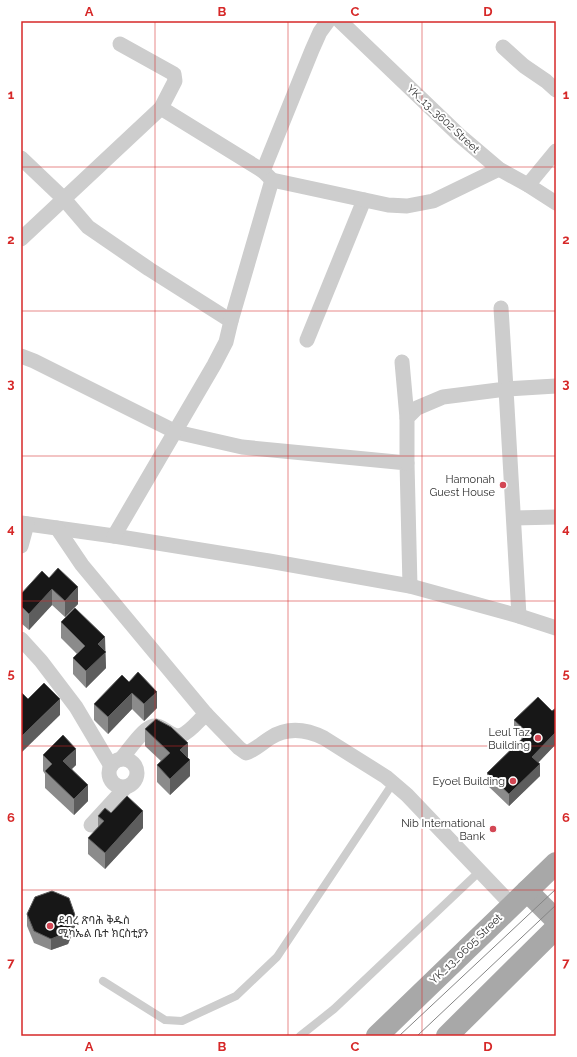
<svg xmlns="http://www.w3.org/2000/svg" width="577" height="1057" viewBox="0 0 577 1057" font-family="Raleway,'Noto Sans Ethiopic',sans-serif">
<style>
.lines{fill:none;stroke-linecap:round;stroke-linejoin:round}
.lane{stroke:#cdcdcd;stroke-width:8}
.street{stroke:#cdcdcd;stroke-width:15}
.primary{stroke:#a8a8a8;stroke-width:22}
.tram{stroke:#858585;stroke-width:1}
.wall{fill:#8b8b8b}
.shaded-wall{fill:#5d5d5d}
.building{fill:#171717;stroke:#5d5d5d}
.grid{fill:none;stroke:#d62828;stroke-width:1;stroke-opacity:0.55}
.poi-dot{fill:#d34754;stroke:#fff;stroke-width:1.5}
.labels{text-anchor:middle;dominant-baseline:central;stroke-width:4;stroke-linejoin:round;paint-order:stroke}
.street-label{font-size:11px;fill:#303030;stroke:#fff}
.poi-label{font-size:11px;fill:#303030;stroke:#fff;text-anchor:end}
.neatline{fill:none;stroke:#d62828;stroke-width:1.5}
.grid-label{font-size:13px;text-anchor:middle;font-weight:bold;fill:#d62828}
</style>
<rect width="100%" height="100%" fill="#fff"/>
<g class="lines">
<g class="lane">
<polyline points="103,981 165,1020 182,1021 236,996 277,957 393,783"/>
<polyline points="300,1036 334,1009 480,871"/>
</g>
<g class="street">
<polyline points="340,21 459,135 499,169 528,185 556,203"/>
<polyline points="503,47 524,66 546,81 556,90"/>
<polyline points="161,108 263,171"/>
<polyline points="21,158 64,199 88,227 149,269 231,321"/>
<polyline points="272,180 263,171 312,50 320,32 328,21"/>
<polyline points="528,185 556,151"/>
<polyline points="21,239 161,108 175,81 174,74 120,44"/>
<polyline points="307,340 364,200"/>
<polyline points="21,356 34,361 176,432 242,447 407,463 410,586"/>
<polyline points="402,362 407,418"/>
<polyline points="407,463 407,418 417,408 443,397 506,389 501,308"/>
<polyline points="514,518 556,517"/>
<polyline points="21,523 114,536 269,561 410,586 519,616 556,628"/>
<path d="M57 528 82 565 206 714 239 748 246 753C255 750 262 743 270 738 287 727 306 729 324 738L386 777 407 795 512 905"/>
<polyline points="114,536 214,365 226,342 231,321 272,180 388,205 407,206 433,201 499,169"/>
<polyline points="21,546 27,524"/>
<polyline points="519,616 506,389 556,386"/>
<polyline points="21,639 41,661 76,707 111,766"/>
<circle cx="123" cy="773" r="14"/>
<path d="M121 759C129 750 141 731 151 727 163 722 171 740 182 735 191 731 199 720 206 714"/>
<polyline points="91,825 125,788"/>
</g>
<g class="primary">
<polyline points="527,891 556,920"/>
<polyline points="377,1036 556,863"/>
<polyline points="447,1036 556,928"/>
</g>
<g class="tram">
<polyline points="399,1036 556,889"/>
<polyline points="417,1036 556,905"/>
</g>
</g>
<g class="wall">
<polygon points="42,571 78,604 65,617 52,605 29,630 21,623 21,594"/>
<polygon points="61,622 105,651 106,668 86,688 73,674 73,658 77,654 61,638"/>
<polygon points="129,682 157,708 144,721 132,709 108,734 94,720 94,704"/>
<polygon points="556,708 556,744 538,763 540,776 509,806 487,785 487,773 522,739 514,732 514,720 552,711"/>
<polygon points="145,729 188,758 190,776 170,795 157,782 157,765 161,761 145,746"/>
<polygon points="43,755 76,765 72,769 88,801 74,815 45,788 45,774 43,771"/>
<polygon points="111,813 143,828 105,869 88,854 88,838 98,827 98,816"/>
<polygon points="27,914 75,927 68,944 51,950 34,943 27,926"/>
</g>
<g class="shaded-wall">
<polygon points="78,587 78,604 65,617 65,601"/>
<polygon points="52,589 52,605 29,630 29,614"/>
<polygon points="105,637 106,668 86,688 86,671 98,644"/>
<polygon points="157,692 157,708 144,721 144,704"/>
<polygon points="132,693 132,709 108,734 108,717"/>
<polygon points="60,699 60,715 21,753 21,737"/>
<polygon points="556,732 556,744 532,769 532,757"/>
<polygon points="188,743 188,760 180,750"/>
<polygon points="76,749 76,765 63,777 63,761"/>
<polygon points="190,760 190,776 170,795 170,779"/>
<polygon points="540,764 540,776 509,806 509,794"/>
<polygon points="88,785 88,801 74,815 74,799"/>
<polygon points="143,811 143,828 105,869 105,853"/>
<polygon points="75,915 75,927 68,944 51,950 51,939"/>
</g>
<g class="building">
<polygon points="58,568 78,587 65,601 52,589 29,614 21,606 21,594 42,571 49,578"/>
<polygon points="75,608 105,637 98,644 106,652 86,671 73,658 85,646 61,622"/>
<polygon points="138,672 157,692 144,704 132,693 108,717 94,704 122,675 129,682"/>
<polygon points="44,683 60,699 21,737 21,695 22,693 28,699"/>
<polygon points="538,697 552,711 556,708 556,732 532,757 540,764 509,794 487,773 528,733 514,720"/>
<polygon points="156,719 171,727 188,743 180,750 190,760 170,779 157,765 170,753 145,729"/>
<polygon points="63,735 76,749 63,761 88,785 74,799 45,771 52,764 43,755"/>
<polygon points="127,796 143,811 105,853 88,838 104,821 98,816 105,808 111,813"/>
<polygon points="52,891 69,898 75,915 68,932 51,939 34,931 27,914 35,897"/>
</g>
<path class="grid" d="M155 21V1036M288 21V1036M422 21V1036M21 167H556M21 311H556M21 456H556M21 601H556M21 746H556M21 890H556"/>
<g class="poi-dot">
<circle cx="503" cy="485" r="4"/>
<circle cx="538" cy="738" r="4"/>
<circle cx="513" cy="781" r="4"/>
<circle cx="493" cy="829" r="4"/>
<circle cx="50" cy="926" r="4"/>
</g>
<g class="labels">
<g class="street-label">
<text transform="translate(443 119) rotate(43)">YK_13_3602 Street</text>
<text transform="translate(466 949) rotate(-44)">YK_13_0605 Street</text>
</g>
<g class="poi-label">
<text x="495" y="479">Hamonah<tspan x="495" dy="13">Guest House</tspan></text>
<text x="530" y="732">Leul Taz<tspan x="530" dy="13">Building</tspan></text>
<text x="505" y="781">Eyoel Building</text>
<text x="485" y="823">Nib International<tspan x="485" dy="13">Bank</tspan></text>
<text x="58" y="920" text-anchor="start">ደብረ ጽባሕ ቅዱስ<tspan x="58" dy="13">ሚካኤል ቤተ ክርስቲያን</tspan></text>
</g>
</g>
<rect width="577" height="1057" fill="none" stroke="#ffffff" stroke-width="44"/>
<rect x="22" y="22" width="533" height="1013" class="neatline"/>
<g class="grid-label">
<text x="89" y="16">A</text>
<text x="222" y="16">B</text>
<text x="355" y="16">C</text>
<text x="488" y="16">D</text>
<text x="11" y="99">1</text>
<text x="566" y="99">1</text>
<text x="11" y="244">2</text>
<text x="566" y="244">2</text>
<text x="11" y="388">3</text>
<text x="566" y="388">3</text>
<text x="11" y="533">4</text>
<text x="566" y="533">4</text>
<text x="11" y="678">5</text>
<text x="566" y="678">5</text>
<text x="11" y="822">6</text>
<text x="566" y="822">6</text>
<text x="11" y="967">7</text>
<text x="566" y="967">7</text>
<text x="89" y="1051">A</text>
<text x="222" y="1051">B</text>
<text x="355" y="1051">C</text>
<text x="488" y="1051">D</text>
</g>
</svg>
